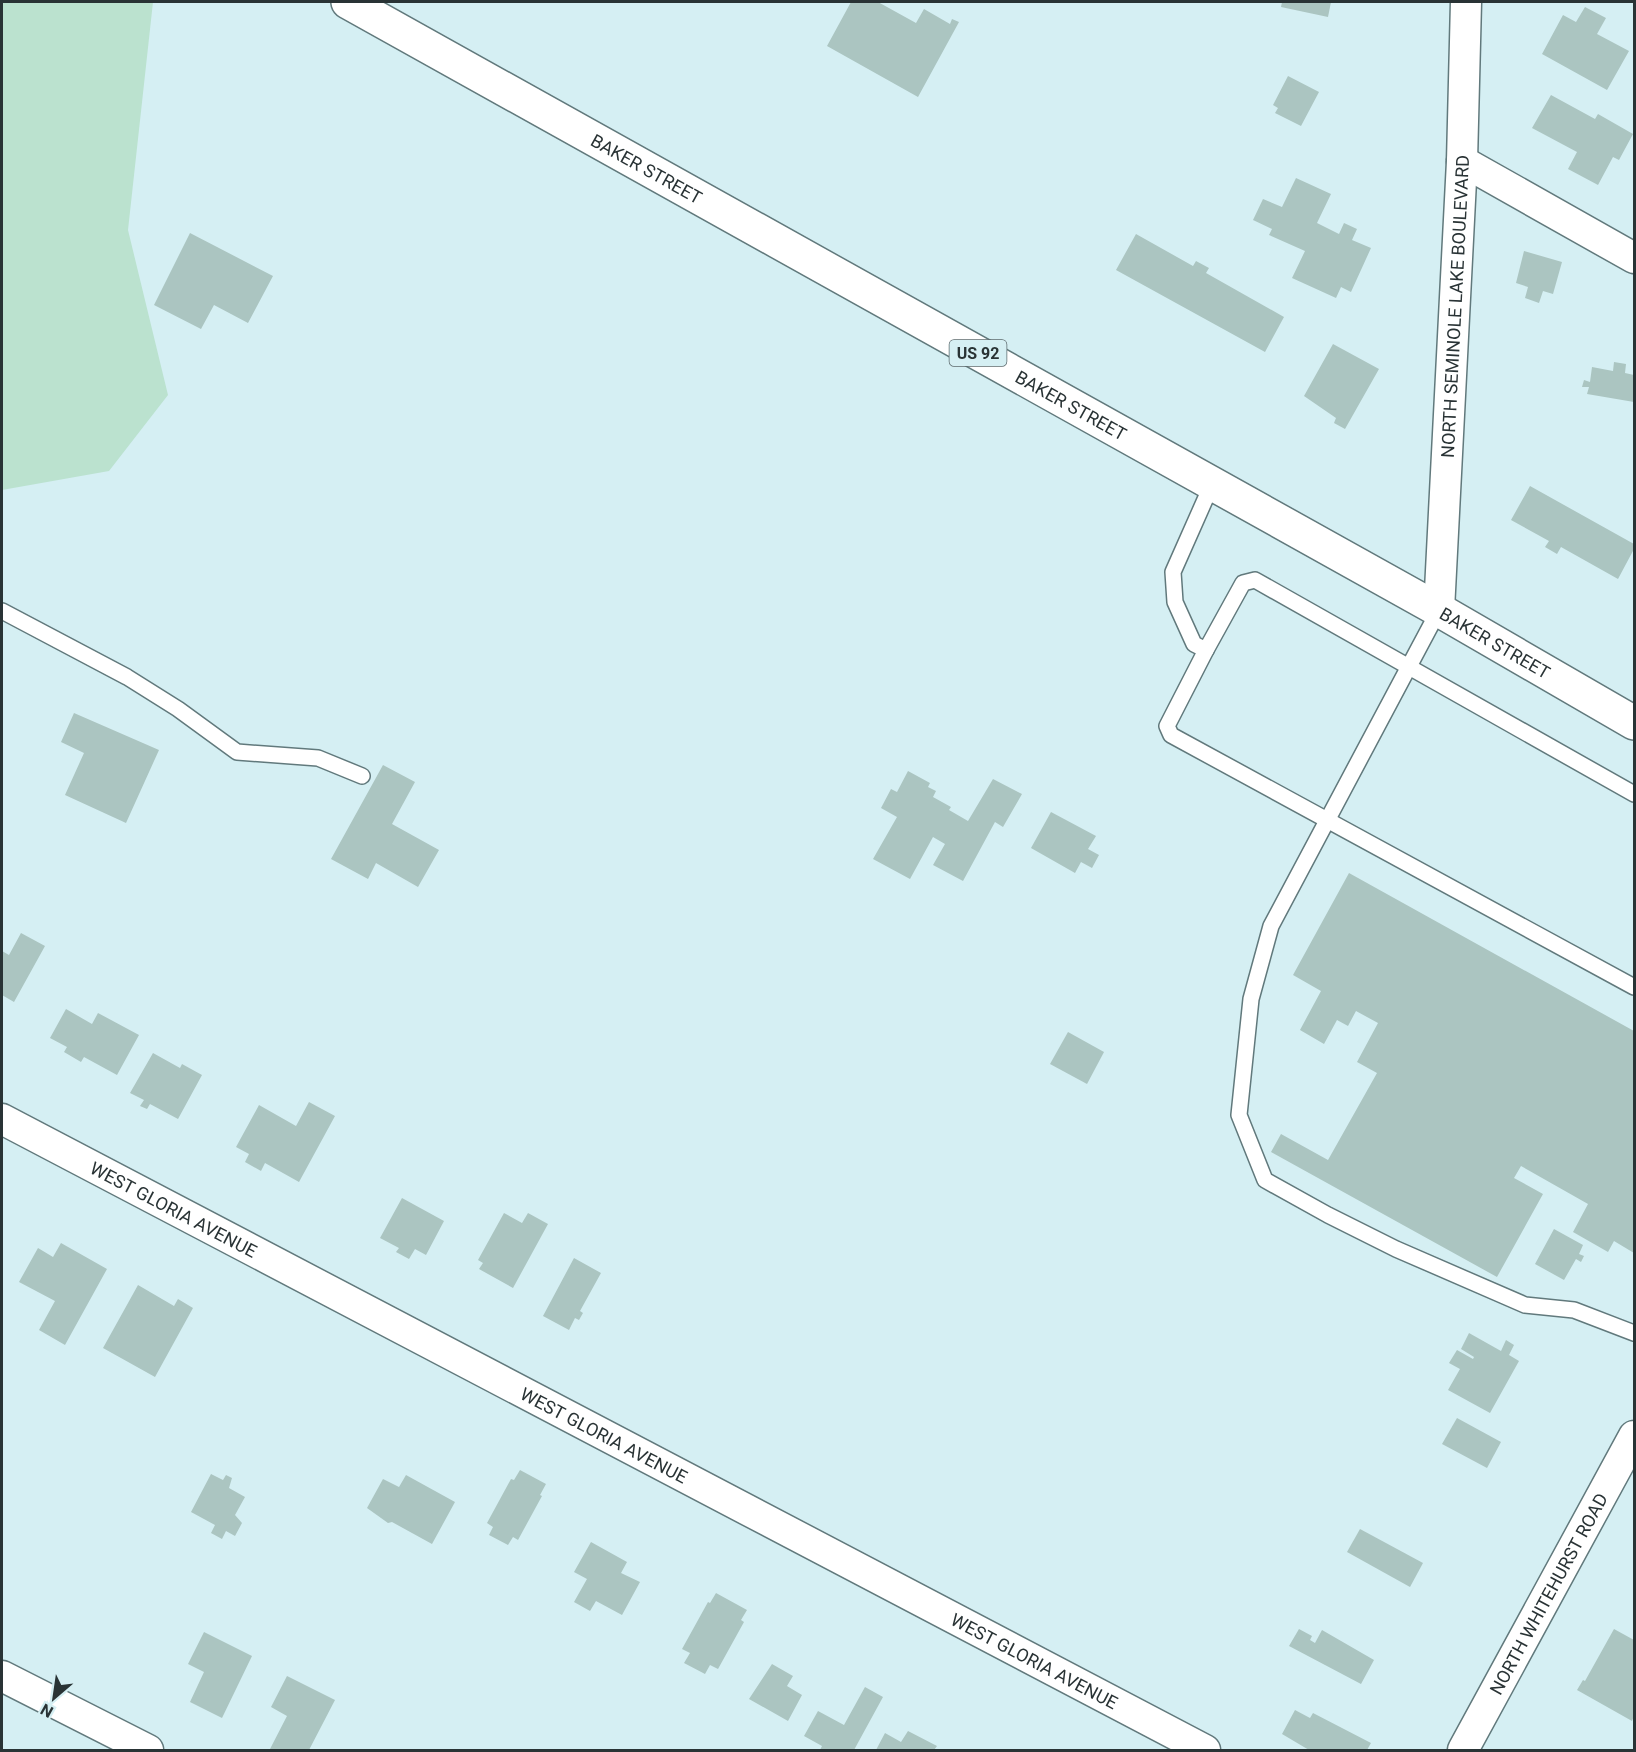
<svg xmlns="http://www.w3.org/2000/svg" width="1636" height="1752" viewBox="0 0 1636 1752" font-family="Roboto,sans-serif">
<style>
.green{fill:#bbe2cf}
.building{fill:#abc5c1}
.lines{fill:none;stroke-linecap:round;stroke-linejoin:round}
.service-casing{stroke:#61797c;stroke-width:18}
.minor-casing{stroke:#61797c;stroke-width:33}
.primary-casing{stroke:#61797c;stroke-width:36}
.service{stroke:#fff;stroke-width:15}
.minor{stroke:#fff;stroke-width:30}
.primary{stroke:#fff;stroke-width:33}
.labels{text-anchor:middle;dominant-baseline:central;stroke-width:4.5;stroke-linejoin:round;paint-order:stroke}
.shield{fill:#d5eff3;stroke:#5d6b6e;stroke-width:1.5}
.shield-label{font-size:16px;font-weight:bold;fill:#293335}
.street-label{font-size:18px;fill:#293335;stroke:#d5eff3}
</style>
<rect width="100%" height="100%" fill="#d5eff3"/>
<polygon class="green" points="2,2 153,2 128,230 168,395 109,471 2,490"/>
<g class="building">
<polygon points="851,2 878,2 916,23 924,9 950,24 952,19 959,22 918,97 827,46"/>
<polygon points="1282,2 1331,2 1328,17 1281,7"/>
<polygon points="1585,7 1606,18 1597,34 1629,51 1607,90 1542,54 1563,15 1576,22"/>
<polygon points="1288,76 1319,92 1301,126 1275,113 1278,108 1273,105"/>
<polygon points="1551,95 1595,119 1598,114 1633,134 1619,160 1613,157 1598,185 1568,169 1577,152 1532,128"/>
<polygon points="1296,178 1331,194 1317,223 1339,234 1344,223 1357,229 1352,240 1371,248 1351,292 1341,287 1336,298 1292,278 1305,251 1269,235 1272,229 1253,220 1263,199 1282,207"/>
<polygon points="190,233 273,276 248,323 214,305 201,329 154,305"/>
<polygon points="1136,234 1193,266 1196,261 1209,268 1206,273 1284,317 1265,352 1116,270"/>
<polygon points="1524,251 1562,262 1553,294 1543,291 1539,303 1525,298 1528,287 1516,283"/>
<polygon points="1333,344 1379,369 1345,429 1334,423 1336,418 1304,396"/>
<polygon points="1614,362 1626,364 1625,373 1634,375 1634,402 1587,394 1589,387 1582,387 1584,380 1590,382 1592,367 1613,371"/>
<polygon points="1530,486 1634,544 1634,549 1618,579 1561,547 1557,554 1545,547 1549,541 1511,520"/>
<polygon points="74,713 159,750 126,823 65,795 84,753 61,742"/>
<polygon points="383,765 415,782 392,824 439,850 418,887 376,863 368,879 331,859"/>
<polygon points="908,771 930,783 928,787 936,791 933,797 951,807 949,810 968,821 993,779 1022,794 1003,827 995,822 963,881 933,865 945,844 933,837 910,879 873,859 897,817 881,808 891,789 897,792"/>
<polygon points="1051,812 1096,836 1088,849 1099,855 1092,868 1081,862 1075,873 1031,848"/>
<polygon points="1349,873 1634,1031 1634,1253 1614,1241 1608,1252 1573,1232 1588,1204 1521,1166 1514,1178 1543,1194 1497,1277 1271,1152 1281,1134 1328,1160 1377,1073 1357,1062 1378,1023 1356,1011 1348,1026 1337,1020 1324,1044 1300,1030 1321,991 1293,975"/>
<polygon points="21,933 45,946 14,1002 2,995 2,951 9,955"/>
<polygon points="66,1009 92,1024 98,1013 139,1035 117,1075 84,1057 81,1062 64,1052 67,1047 50,1038"/>
<polygon points="1068,1032 1104,1052 1087,1084 1050,1064"/>
<polygon points="153,1053 180,1068 182,1064 202,1075 178,1119 150,1104 147,1109 140,1106 144,1100 130,1093"/>
<polygon points="309,1102 335,1116 299,1182 265,1163 261,1171 245,1162 249,1154 236,1147 259,1105 296,1126"/>
<polygon points="402,1198 444,1221 426,1255 415,1249 409,1259 396,1252 399,1248 380,1238"/>
<polygon points="504,1213 522,1223 528,1213 548,1224 513,1288 479,1269 483,1263 478,1260"/>
<polygon points="1554,1229 1583,1245 1579,1254 1584,1256 1581,1262 1576,1259 1564,1280 1535,1264"/>
<polygon points="61,1243 107,1269 65,1345 39,1330 55,1301 19,1282 38,1248 53,1257"/>
<polygon points="574,1258 601,1273 580,1311 583,1313 579,1320 575,1318 569,1330 543,1316"/>
<polygon points="138,1285 174,1306 178,1299 193,1308 155,1377 103,1348"/>
<polygon points="1469,1333 1501,1351 1506,1340 1514,1345 1509,1355 1519,1361 1490,1413 1448,1390 1460,1369 1449,1363 1457,1350 1473,1359 1474,1357 1461,1349"/>
<polygon points="1457,1418 1501,1442 1487,1468 1442,1444"/>
<polygon points="520,1470 546,1484 540,1495 542,1496 518,1540 513,1537 508,1545 489,1535 493,1527 487,1523 511,1479 514,1480"/>
<polygon points="211,1474 223,1480 226,1475 232,1478 229,1488 245,1497 235,1515 242,1523 235,1536 226,1531 222,1539 211,1533 215,1525 191,1512"/>
<polygon points="406,1475 455,1502 432,1544 392,1522 388,1523 367,1508 383,1479 399,1487"/>
<polygon points="1360,1529 1423,1563 1410,1587 1347,1552"/>
<polygon points="591,1542 627,1562 621,1573 640,1582 622,1615 596,1601 590,1611 574,1602 587,1579 574,1572"/>
<polygon points="716,1593 747,1610 741,1620 744,1622 718,1669 710,1665 705,1674 684,1663 690,1653 682,1649 708,1602 710,1603"/>
<polygon points="1299,1629 1312,1636 1310,1640 1315,1643 1322,1630 1374,1660 1361,1684 1289,1646"/>
<polygon points="1614,1629 1634,1640 1634,1716 1632,1721 1577,1690 1583,1680 1585,1681"/>
<polygon points="204,1632 252,1656 222,1718 190,1702 204,1672 188,1664"/>
<polygon points="772,1664 793,1676 787,1686 802,1695 788,1721 749,1699"/>
<polygon points="287,1676 335,1700 309,1750 270,1749 287,1716 271,1707"/>
<polygon points="865,1687 883,1697 854,1750 820,1750 822,1746 804,1736 818,1711 844,1725"/>
<polygon points="1295,1710 1310,1718 1313,1713 1371,1743 1367,1750 1309,1750 1282,1734"/>
<polygon points="908,1731 937,1746 934,1750 876,1750 885,1733 901,1742"/>
</g>
<g class="lines">
<g class="service-casing">
<g id="service">
<polyline points="1212,484 1173,572 1175,602 1194,644 1206,650 1167,726 1171,735 1634,987"/>
<polyline points="1439,610 1271,926 1251,999 1239,1115 1265,1180 1328,1215 1396,1249 1525,1305 1574,1310 1634,1333"/>
<polyline points="2,611 127,677 178,709 237,752 318,758 362,776"/>
<polyline points="1206,650 1243,583 1255,580 1634,794"/>
</g>
</g>
<g class="minor-casing">
<g id="minor">
<polyline points="1462,161 1634,258"/>
<path id="s1" d="M1439 610 1462 161 1466 2"/>
<path id="s2" d="M2 1119 1205 1750"/>
<polyline points="2,1676 148,1750"/>
<path id="s3" d="M1463 1750 1634 1436"/>
</g>
</g>
<g class="primary-casing">
<g id="primary">
<path id="s4" d="M348 2 1439 610 1634 723"/>
</g>
</g>
<use href="#service" class="service"/>
<use href="#minor" class="minor"/>
<use href="#primary" class="primary"/>
</g>
<g class="labels">
<rect class="shield" x="949.5" y="340" width="57" height="26" rx="4.5"/>
<g class="shield-label">
<text x="978" y="353">US 92</text>
</g>
<g class="street-label">
<text stroke="none"><textPath href="#s4" startOffset="342">BAKER STREET</textPath></text>
<text stroke="none"><textPath href="#s1" startOffset="304">NORTH SEMINOLE LAKE BOULEVARD</textPath></text>
<text stroke="none"><textPath href="#s4" startOffset="828">BAKER STREET</textPath></text>
<text stroke="none"><textPath href="#s4" startOffset="1314">BAKER STREET</textPath></text>
<text stroke="none"><textPath href="#s2" startOffset="194">WEST GLORIA AVENUE</textPath></text>
<text stroke="none"><textPath href="#s2" startOffset="680">WEST GLORIA AVENUE</textPath></text>
<text stroke="none"><textPath href="#s3" startOffset="178">NORTH WHITEHURST ROAD</textPath></text>
<text stroke="none"><textPath href="#s2" startOffset="1166">WEST GLORIA AVENUE</textPath></text>
</g>
</g>
<rect width="1636" height="1752" fill="none" stroke="#293335" stroke-width="6"/>
<g transform="translate(54 1698) rotate(209)" stroke="#d5eff3" stroke-width="4.5" paint-order="stroke">
<path d="M0-4.5L10 22L0 15L-10 22Z" fill="#293335"/>
<text y="-9" font-size="16" font-weight="bold" text-anchor="middle" fill="#293335">N</text>
</g>
</svg>
